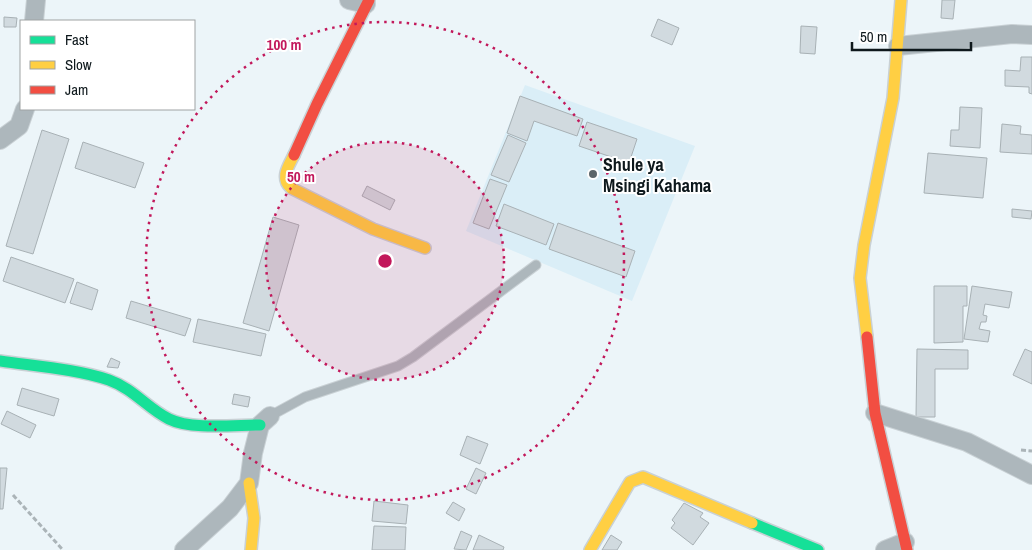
<svg xmlns="http://www.w3.org/2000/svg" width="1032" height="550" viewBox="0 0 1032 550" font-family="'Archivo Narrow',sans-serif">
<style>
.built{fill:#daeef7}
.building{fill:#d1dadf;stroke:#a8b1b5}
.lines{fill:none;stroke-linecap:round;stroke-linejoin:round}
.lane-casing{stroke:#c9d1d5;stroke-width:11}
.street-casing{stroke:#c9d1d5;stroke-width:20}
.fast-casing{stroke:#c9d1d5;stroke-width:14}
.slow-casing{stroke:#c9d1d5;stroke-width:14}
.jam-casing{stroke:#c9d1d5;stroke-width:14}
.path{stroke:#abb4b8;stroke-width:3;stroke-dasharray:5 2.5;stroke-linecap:butt}
.lane{stroke:#adb7bc;stroke-width:9}
.street{stroke:#adb7bc;stroke-width:18}
.fast{stroke:#16e098;stroke-width:11}
.slow{stroke:#ffcf43;stroke-width:11}
.jam{stroke:#f24e42;stroke-width:11}
.ring{fill:none;stroke:#c2185b;stroke-width:2.5;stroke-dasharray:2.5 5}
.poi-dot{fill:#5c6569;stroke:#fff;stroke-width:2}
.labels{text-anchor:middle;dominant-baseline:central;stroke-width:4;stroke-linejoin:round;paint-order:stroke}
.poi-label{font-size:18px;font-weight:bold;fill:#0e181c;stroke:#fff;text-anchor:start}
.centre{fill:#c2185b;stroke:#fff;stroke-width:2.5}
.ring-label{font-size:15px;text-anchor:middle;font-weight:bold;fill:#c2185b;stroke:#fff;stroke-width:4;stroke-linejoin:round;paint-order:stroke}
</style>
<rect width="100%" height="100%" fill="#ecf5f9"/>
<polygon class="built" points="525,85 695,146 632,301 466,231"/>
<g class="building">
<polygon points="942,0 955,0 953,19 941,18"/>
<polygon points="4,17 17,18 16,27 4,27"/>
<polygon points="658,19 679,28 672,45 651,36"/>
<polygon points="801,26 817,27 815,54 800,53"/>
<polygon points="1021,57 1032,57 1032,94 1029,93 1029,87 1005,86 1005,70 1020,71"/>
<polygon points="520,96 583,119 577,136 534,121 527,141 507,133"/>
<polygon points="960,107 982,108 980,148 950,146 951,130 959,130"/>
<polygon points="587,122 637,139 629,163 579,146"/>
<polygon points="1002,124 1021,126 1020,134 1032,135 1032,154 1000,152"/>
<polygon points="42,130 69,139 33,254 6,246"/>
<polygon points="508,135 526,143 509,182 491,175"/>
<polygon points="83,142 144,163 135,188 75,168"/>
<polygon points="928,153 987,158 983,198 924,193"/>
<polygon points="490,179 507,185 489,229 473,223"/>
<polygon points="367,186 395,200 390,210 362,196"/>
<polygon points="504,204 554,224 546,245 496,226"/>
<polygon points="1012,209 1032,211 1031,219 1012,217"/>
<polygon points="273,217 299,225 269,331 243,323"/>
<polygon points="558,223 635,251 626,277 549,249"/>
<polygon points="11,257 74,279 65,303 3,281"/>
<polygon points="77,282 98,290 92,310 70,303"/>
<polygon points="934,286 967,286 967,306 963,306 963,342 934,343"/>
<polygon points="972,286 1012,292 1009,308 985,304 983,315 987,316 986,322 981,322 979,329 990,331 988,342 964,339"/>
<polygon points="131,301 191,319 185,336 126,318"/>
<polygon points="198,319 266,334 261,356 193,342"/>
<polygon points="917,349 968,350 968,369 935,369 935,417 916,417"/>
<polygon points="1025,349 1032,352 1032,384 1013,375"/>
<polygon points="111,358 120,362 118,368 107,367"/>
<polygon points="22,388 59,399 54,416 17,405"/>
<polygon points="234,394 250,397 248,407 232,404"/>
<polygon points="7,411 36,425 30,438 1,424"/>
<polygon points="467,436 488,444 480,464 460,455"/>
<polygon points="0,468 7,468 3,509 0,509"/>
<polygon points="476,468 486,473 476,494 466,489"/>
<polygon points="374,501 408,505 406,524 372,521"/>
<polygon points="453,502 465,509 459,521 446,513"/>
<polygon points="684,503 703,513 700,517 709,523 693,545 671,528 675,523 672,520"/>
<polygon points="374,526 406,527 405,550 372,550"/>
<polygon points="461,531 472,536 466,550 454,549"/>
<polygon points="479,535 504,547 503,550 473,550"/>
<polygon points="611,535 622,542 617,550 602,550"/>
</g>
<g class="lines">
<g class="lane-casing">
<polyline id="lane" points="270,416 305,397 398,366 413,357 536,265"/>
</g>
<g class="street-casing">
<g id="street">
<polyline points="349,0 366,4"/>
<polyline points="34,21 36,0"/>
<polyline points="898,46 1012,34 1032,35"/>
<polyline points="0,140 19,126 25,109"/>
<polyline points="875,413 967,442 1032,475"/>
<polyline points="184,550 230,508 249,483 253,453 260,425 270,416"/>
<polyline points="885,550 905,542"/>
</g>
</g>
<g class="fast-casing">
<g id="fast">
<path d="M0 361C34 366 77 369 109 380 134 389 147 408 169 419 191 430 235 425 260 425"/>
<polyline points="752,523 818,550"/>
</g>
</g>
<g class="slow-casing">
<g id="slow">
<path d="M294 155C288 167 280 178 291 188L373 229 425 248"/>
<polyline points="867,337 860,278 864,245 893,98 901,0"/>
<polyline points="249,483 254,518 251,550"/>
<polyline points="590,550 630,482 643,477 752,523"/>
</g>
</g>
<g class="jam-casing">
<g id="jam">
<polyline points="294,155 317,104 369,0"/>
<polyline points="867,337 875,413 907,550"/>
</g>
</g>
<g class="path">
<polyline points="1021,450 1032,451"/>
<polyline points="13,495 63,550"/>
</g>
<use href="#lane" class="lane"/>
<use href="#street" class="street"/>
<use href="#fast" class="fast"/>
<use href="#slow" class="slow"/>
<use href="#jam" class="jam"/>
</g>
<circle cx="385" cy="261" r="119" fill="#c2185b" fill-opacity=".12"/>
<g class="ring">
<circle cx="385" cy="261" r="119"/>
<circle cx="385" cy="261" r="239"/>
</g>
<circle class="poi-dot" cx="593" cy="174" r="5"/>
<g class="labels">
<g class="poi-label">
<text x="603" y="164">Shule ya<tspan x="603" dy="21">Msingi Kahama</tspan></text>
</g>
</g>
<circle cx="385" cy="261" r="8" class="centre"/>
<g class="ring-label">
<text x="284" y="50">100 m</text>
<text x="301" y="182">50 m</text>
</g>
<rect x="20" y="20" width="175" height="90" fill="#ffffff" stroke="#9fa3a4"/>
<rect x="30" y="36" width="25" height="8" fill="#16e098" stroke="#9fa3a4"/>
<text x="65" y="45" font-size="15" fill="#0e181c">Fast</text>
<rect x="30" y="61" width="25" height="8" fill="#ffcf43" stroke="#9fa3a4"/>
<text x="65" y="70" font-size="15" fill="#0e181c">Slow</text>
<rect x="30" y="86" width="25" height="8" fill="#f24e42" stroke="#9fa3a4"/>
<text x="65" y="95" font-size="15" fill="#0e181c">Jam</text>
<path d="M852 42v8h119v-8" fill="none" stroke="#0e181c" stroke-width="2.5"/>
<text x="860" y="42" font-size="15" fill="#0e181c" stroke="#ffffff" stroke-width="4" paint-order="stroke">50 m</text>
</svg>
